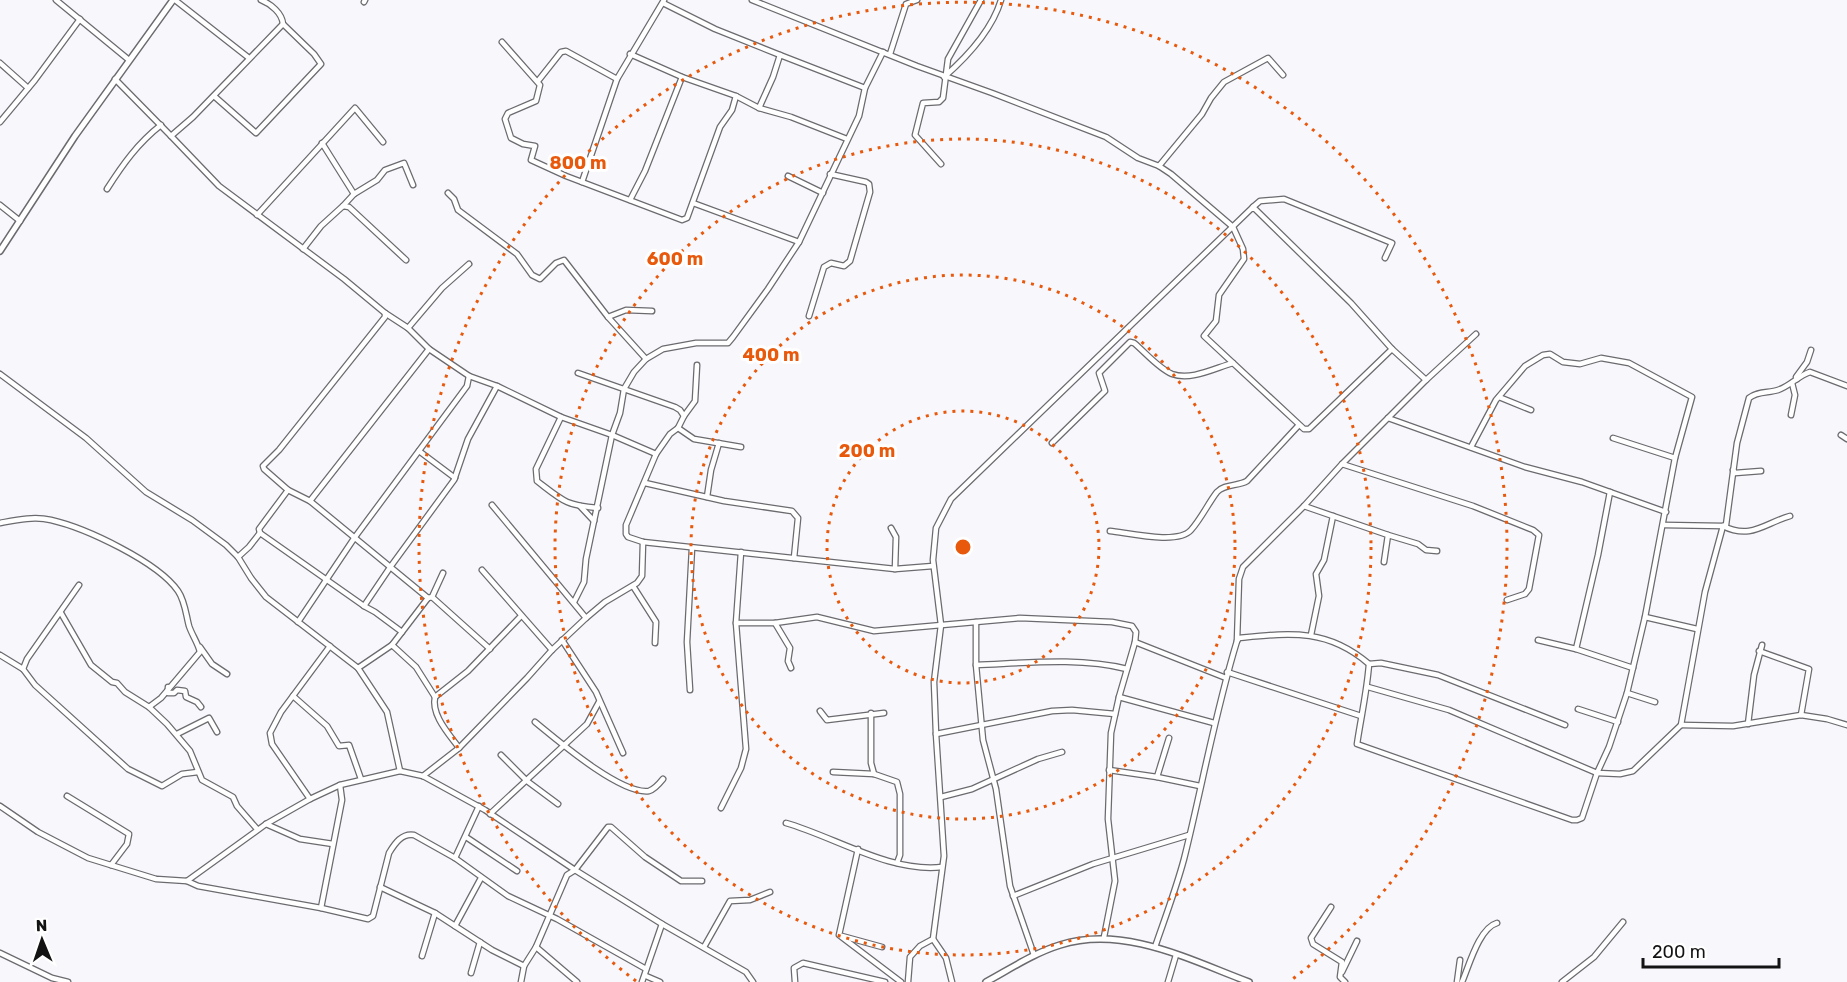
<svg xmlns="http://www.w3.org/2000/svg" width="1847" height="982" viewBox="0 0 1847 982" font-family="Rubik,sans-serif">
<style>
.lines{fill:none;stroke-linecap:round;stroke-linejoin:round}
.minor-casing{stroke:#6b6b6f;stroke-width:7}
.major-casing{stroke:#6b6b6f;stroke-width:8}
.minor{stroke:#fff;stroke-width:4.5}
.major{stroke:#fff;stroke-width:5}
.ring{fill:none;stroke:#e8590c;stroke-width:3;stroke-dasharray:3 6}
.centre{fill:#e8590c;stroke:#fff;stroke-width:3}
.ring-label{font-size:18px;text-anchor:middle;font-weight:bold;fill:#e8590c;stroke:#fff;stroke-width:6;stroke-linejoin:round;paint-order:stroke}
</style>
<rect width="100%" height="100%" fill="#f7f7fc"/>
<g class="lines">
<g class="minor-casing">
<g id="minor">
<polyline points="56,0 129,60"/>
<polyline points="175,0 249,58"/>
<polyline points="752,0 917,66 992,93 1106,137 1138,158 1159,166 1171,174 1233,227 1243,249 1244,259 1219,295 1216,321 1204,336 1304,429 1309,429 1392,349"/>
<polyline points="364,2 365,0"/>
<polyline points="663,3 715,29 780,55"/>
<polyline points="502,42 540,85 536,101 508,113 505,119 511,138 523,144 535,146 531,160 566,176 682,220 687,218 720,127 732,110 736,96"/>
<polyline points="630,54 682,77 736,96 759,108 791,117 847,139"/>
<polyline points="890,54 906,4 917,0"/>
<polyline points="0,63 28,88"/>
<path d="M944 77C968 56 992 30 1001 0"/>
<path d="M115 79 171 136 193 117 283 24C282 13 271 4 261 0"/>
<polyline points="538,81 561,52 566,51 617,79"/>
<polyline points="214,96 256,133 321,64 314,54 283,24"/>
<polyline points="759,108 773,77 780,55 865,88"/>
<polyline points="0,122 35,80 80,19"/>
<polyline points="171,136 219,186 344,279 385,313 408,328 429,349 469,376 497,386 561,417 612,435 656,454"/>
<polyline points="322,143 354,194"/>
<polyline points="941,164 915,135 923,103 939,102 943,98 948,59 981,0"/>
<polyline points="1159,166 1202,114 1211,98 1224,82 1268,58 1283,75"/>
<polyline points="788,176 823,193"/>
<polyline points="582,182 617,79 664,0"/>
<path d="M107 189C123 164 138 143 161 125"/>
<polyline points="448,193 454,199 458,210 517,254 532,275 540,279 556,263 564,260 608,317 646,359"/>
<polyline points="630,200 645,171 682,77"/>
<polyline points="693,203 799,242"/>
<polyline points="0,205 20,221"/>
<polyline points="343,206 354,194 377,180 385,170 404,163 413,185"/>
<polyline points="1253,207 1260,201 1284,199 1392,243 1385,258"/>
<polyline points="257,215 355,108 383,142"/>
<polyline points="303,249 321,226 343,206 349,207 406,260"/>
<polyline points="385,313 385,317 279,450 263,466 264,469 288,490 310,501 428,598"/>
<polyline points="809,316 824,267 831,263 844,266 850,261 870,192 869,184 866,182 830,174"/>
<polyline points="608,317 626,310 652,311"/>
<polyline points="408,328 442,288 469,264"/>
<polyline points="578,373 675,407 680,410 684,416 678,428 670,434 656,454 626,525 626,534 628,537 643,542 895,569 933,566"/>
<polyline points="0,374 86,438 146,492 192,520 226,545 238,557 251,578 266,597 358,668 387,712 400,771"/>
<polyline points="1797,379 1796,377 1807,362 1811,350"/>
<polyline points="1426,380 1476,334"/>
<polyline points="1499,397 1531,410"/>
<polyline points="1791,415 1795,395 1792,383"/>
<polyline points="684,416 695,401 697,365"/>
<path d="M561 417 536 469 537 481C563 501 565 505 598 508"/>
<polyline points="1388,418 1525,467 1582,482 1666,512"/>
<polyline points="678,428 694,439 741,447"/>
<polyline points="1841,435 1847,439"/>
<polyline points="1613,438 1675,458"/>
<path d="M1052 443 1105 391 1099 373 1130 342 1134 343C1146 353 1158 368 1172 374 1191 381 1215 368 1233 363"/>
<polyline points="419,451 455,478"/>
<polyline points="1342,464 1473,506 1533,530 1539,535 1529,589 1525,594 1507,600"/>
<polyline points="1733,470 1735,473 1761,471"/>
<polyline points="645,483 724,501 792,511 798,518 794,558"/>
<polyline points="288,490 259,529 260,533 364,606 375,612 402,632 428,598 432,597 443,573"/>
<polyline points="707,497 711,470 719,443"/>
<polyline points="310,501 429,349"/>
<polyline points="492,505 586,618"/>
<polyline points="580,506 594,521"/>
<polyline points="1304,506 1388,535 1384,562"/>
<path d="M0 523C16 520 34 516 51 520 86 528 158 562 178 591 185 601 186 615 189 626 192 635 198 643 200 652L161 698 149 707"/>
<path d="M1664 525 1723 526C1751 540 1765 523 1790 516"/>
<polyline points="891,528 896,537 895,569"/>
<path d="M1110 531C1129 533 1178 545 1191 530 1201 519 1209 502 1217 492 1224 484 1239 486 1247 481L1298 426"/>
<polyline points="1388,535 1418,544 1426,550 1437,551"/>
<polyline points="238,557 249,547 260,533"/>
<polyline points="482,570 552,650"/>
<polyline points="633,586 656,622 655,643"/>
<polyline points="432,597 490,649"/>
<polyline points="574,602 584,582 586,559 612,435 620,413 624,389 634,372 646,359 663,349 696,343 728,343 733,337 768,289 799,242 859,116 865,88 883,52"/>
<polyline points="364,606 391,566 454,480 468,439 497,386"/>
<polyline points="61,613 91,665 112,682 117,683 125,692 149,707 167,724 190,751 202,780 233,797 237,806 257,829"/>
<polyline points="1645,617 1697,629"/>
<polyline points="298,622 355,537 467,386 469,376"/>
<polyline points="976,622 976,665 983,740 996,789 1010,886 1034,955"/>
<polyline points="736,623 775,623 817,617 874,631 1020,618 1112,622 1132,626 1136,632 1135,642 1119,697 1111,733 1108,819 1115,881 1104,937"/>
<polyline points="775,623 790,648 788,661 791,668"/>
<polyline points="1311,635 1319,596 1316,574 1324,560 1333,516"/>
<polyline points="562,640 596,692 623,753"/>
<polyline points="1538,640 1576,649 1633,668"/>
<polyline points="1135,642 1226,678"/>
<path d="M392 645 416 667 435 697C431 715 449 734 459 748"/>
<polyline points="200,647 212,664 227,674"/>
<polyline points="1576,649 1598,555 1610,492"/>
<polyline points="1759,651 1809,669 1801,715"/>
<polyline points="0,655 23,669 27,659 79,585"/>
<polyline points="1369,664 1381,663 1438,675 1565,725"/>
<path d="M976 665C1026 663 1079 657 1127 669"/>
<polyline points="358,668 392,645 402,632"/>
<polyline points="23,669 35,685 128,769 162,786 182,774 198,772"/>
<polyline points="1227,672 1361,716"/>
<polyline points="168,687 168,693 174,693 177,690 185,691 186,697 197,702 201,707"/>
<path d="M1368 687 1449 710 1597 773 1620 774 1633 771 1681 725 1705 592 1723 526 1726 525 1737 443 1749 398C1757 391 1769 393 1778 390 1790 386 1798 376 1810 372L1847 386"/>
<polyline points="690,690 687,642 692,548"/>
<polyline points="1627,693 1655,702"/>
<polyline points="293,696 327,726 339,746 349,745 361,779"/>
<polyline points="435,697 468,671 521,616"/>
<polyline points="1119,697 1214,723"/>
<polyline points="1578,709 1618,722"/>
<polyline points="820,711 827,720 884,713"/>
<polyline points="871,713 871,763 874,774"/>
<path d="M535 722C557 740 621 795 649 791 655 789 659 784 663 779"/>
<polyline points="1748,724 1754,675 1762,645"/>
<polyline points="1681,725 1733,726 1801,715 1827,719 1847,725"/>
<polyline points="177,734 209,718 217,732"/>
<polyline points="936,734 1052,711 1072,710 1115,714"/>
<polyline points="501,755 527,781 558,804"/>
<polyline points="1109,770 1157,777 1200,786"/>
<polyline points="833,772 874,774 897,782 900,794 900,855 897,863"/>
<polyline points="423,776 459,748 527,678 552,650 586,618 605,602 637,583 642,576 643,542"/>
<polyline points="1157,777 1169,738"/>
<polyline points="67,796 129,834 127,844 111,865"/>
<polyline points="941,797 972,789 1038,759 1062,752"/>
<polyline points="310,799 272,744 270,733 281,712 330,646"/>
<polyline points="0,806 38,832 88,858 156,879 187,881 266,824 310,799 340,785 400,771 423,776 485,810 575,870 662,924 746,972 753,982"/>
<polyline points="721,808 741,768 746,749 736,623 741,552"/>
<polyline points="490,814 587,724 599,702"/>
<path d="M786 823C835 837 890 873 942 867"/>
<polyline points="266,824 300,839 333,844"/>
<polyline points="466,837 517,871"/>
<polyline points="858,849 839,935 901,982"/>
<polyline points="455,858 479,806"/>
<path d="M187 881 198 886 321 908 368 919 373 916 389 853C395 843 402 833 414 835L455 858 508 896 557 919 646 969"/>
<polyline points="380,887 435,913 492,950 524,966 536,947 567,875 575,870 608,827 611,827 645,857 681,881 702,881"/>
<polyline points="1013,896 1093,864 1189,835"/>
<polyline points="1331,907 1311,938 1313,944 1342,962 1340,977 1345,982"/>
<polyline points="321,908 342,800 340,785"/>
<polyline points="455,926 481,878"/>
<polyline points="842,936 882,947"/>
<polyline points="933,939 946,958 952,982"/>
<polyline points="536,947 577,982"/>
<polyline points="704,947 730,901 750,900 770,892"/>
<path d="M1155 947C1165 918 1176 889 1184 859 1202 787 1215 713 1237 641L1239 638C1290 633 1327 628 1369 664 1367 691 1361 717 1357 744L1572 820H1577L1582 818 1597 773 1609 747 1627 693 1645 617 1675 458 1692 397 1629 363 1601 358 1580 364 1563 362 1550 354 1543 355 1525 366 1496 400 1471 447"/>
<polyline points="0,953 52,978 68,982"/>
<polyline points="422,956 435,913"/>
<polyline points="1342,972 1357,941"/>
<polyline points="471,973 480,942"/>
<polyline points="646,976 660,982"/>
<polyline points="521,982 524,966"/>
<polyline points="642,982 662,924"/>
<polyline points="795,982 794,968 803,963 885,982"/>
<polyline points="908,982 910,957 920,946 933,939 944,856 936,734 934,682 941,625 933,560 936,528 951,499 1253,207 1351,303 1392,349 1426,380 1342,464 1304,506 1243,567 1239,579 1237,641"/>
<polyline points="1168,982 1176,955"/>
<polyline points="1457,982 1460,960"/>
<path d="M1462 982C1469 966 1479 928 1497 923"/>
<polyline points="1562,982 1594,957 1623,922"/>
</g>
</g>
<g class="major-casing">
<g id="major">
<polyline points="0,251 75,136 173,0"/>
<path d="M986 982C1010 969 1034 953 1060 945 1124 925 1190 960 1249 982"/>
</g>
</g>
<use href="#minor" class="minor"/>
<use href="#major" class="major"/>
</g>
<g class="ring">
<circle cx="963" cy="547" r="136"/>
<circle cx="963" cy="547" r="272"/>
<circle cx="963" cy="547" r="408"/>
<path d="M636 981A544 544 0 1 1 1290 981"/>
</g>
<circle cx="963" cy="547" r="9" class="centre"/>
<g class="ring-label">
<text x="578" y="169">800 m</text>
<text x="675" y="265">600 m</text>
<text x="771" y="361">400 m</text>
<text x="867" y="457">200 m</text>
</g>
<g transform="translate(42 940) rotate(358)" stroke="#ffffff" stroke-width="4.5" paint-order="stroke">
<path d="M0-4.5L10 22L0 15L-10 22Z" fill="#131314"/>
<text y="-9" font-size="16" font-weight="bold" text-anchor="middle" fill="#131314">N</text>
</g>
<path d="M1643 958v9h136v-9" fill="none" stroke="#131314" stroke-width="3"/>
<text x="1652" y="958" font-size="18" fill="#131314" stroke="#ffffff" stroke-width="4.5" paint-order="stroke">200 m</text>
</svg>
